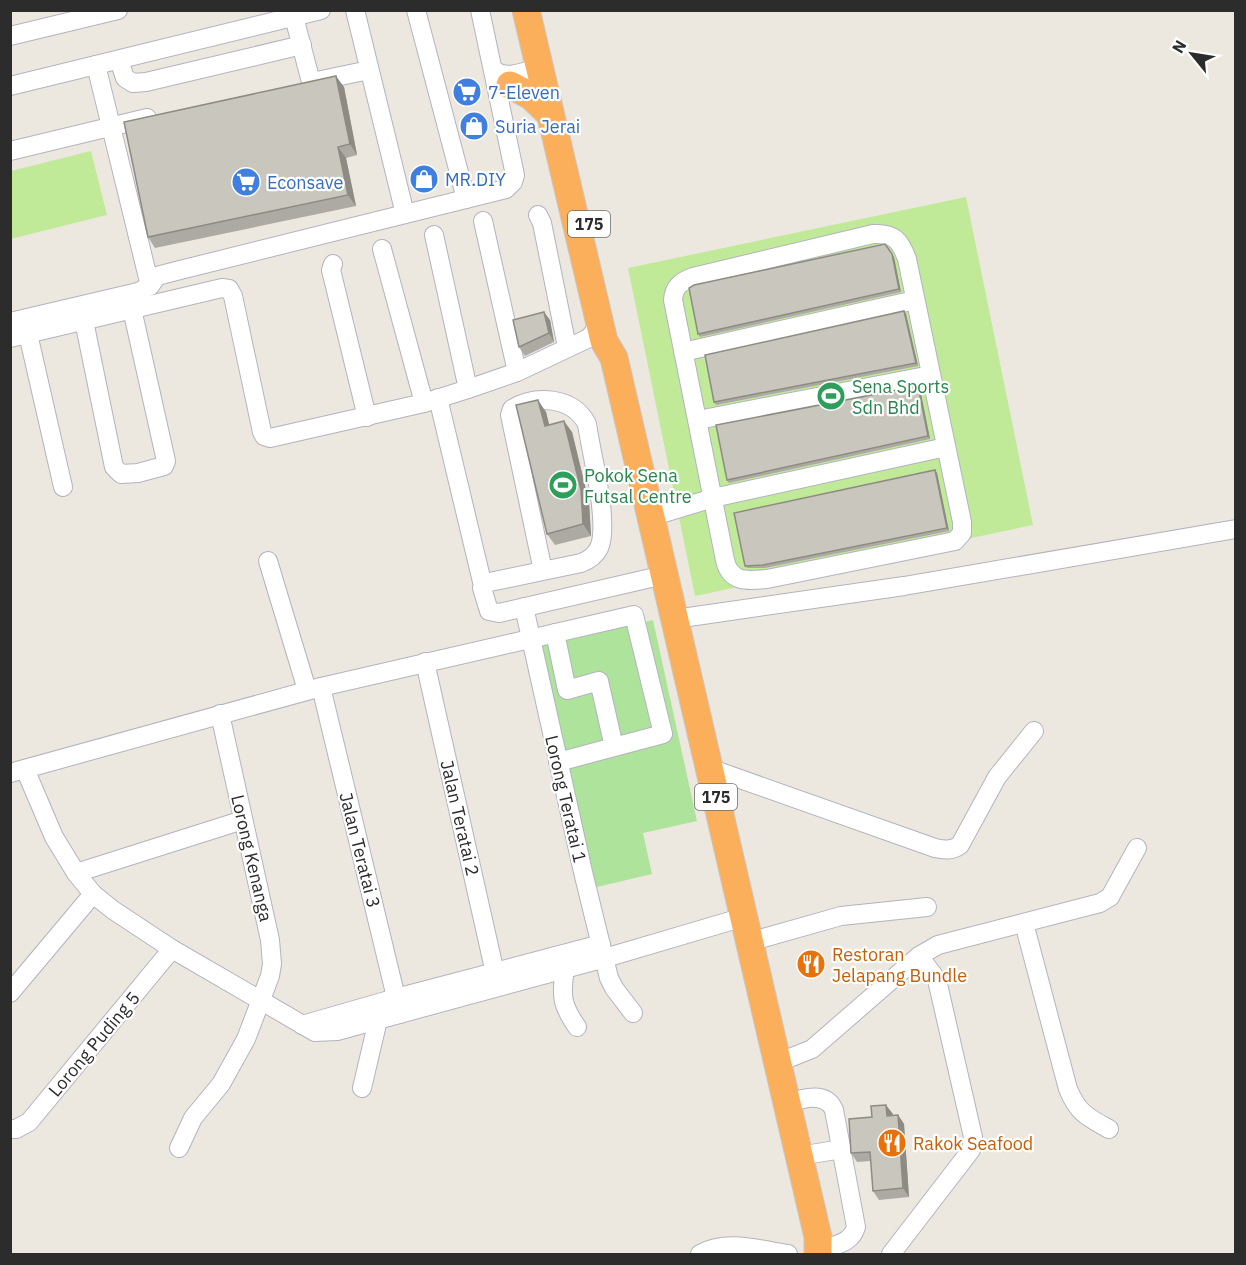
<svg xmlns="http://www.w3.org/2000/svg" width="1246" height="1265" viewBox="0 0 1246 1265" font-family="'IBM Plex Sans',sans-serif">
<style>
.green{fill:#aee39c}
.pitch{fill:#c0ea98}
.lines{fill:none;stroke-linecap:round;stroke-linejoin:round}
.minor-casing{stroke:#b2b3bf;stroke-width:20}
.highway-casing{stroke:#c8c8c8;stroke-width:29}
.minor{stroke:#fff;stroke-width:18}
.highway{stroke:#fcaf5b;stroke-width:27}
.wall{fill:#adaaa3}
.shaded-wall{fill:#8d8b84}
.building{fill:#c9c6bd;stroke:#8d8b84;stroke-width:1.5}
.labels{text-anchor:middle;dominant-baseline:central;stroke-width:4.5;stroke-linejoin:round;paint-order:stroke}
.shield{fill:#fff;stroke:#6b6b6b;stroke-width:1.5}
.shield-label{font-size:16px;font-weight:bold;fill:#2c2c2c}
.shop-label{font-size:18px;fill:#366cbe;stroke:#fff;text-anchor:start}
.leisure-label{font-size:18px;fill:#27864d;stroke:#fff;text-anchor:start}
.street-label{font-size:18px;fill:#2c2c2c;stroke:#fff}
.food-label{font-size:18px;fill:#c56008;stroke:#fff;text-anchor:start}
</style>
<rect width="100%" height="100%" fill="#ede8df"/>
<polygon class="green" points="653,620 697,821 643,833 652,874 593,888 540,646"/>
<g class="pitch">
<polygon points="91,151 107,215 11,239 11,171"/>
<polygon points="966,197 1033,525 695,596 628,268"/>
</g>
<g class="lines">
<g class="minor-casing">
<g id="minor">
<polyline points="355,10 405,214"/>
<polyline points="416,10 466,199"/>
<polyline points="294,17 311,82"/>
<polyline points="10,36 118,10"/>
<polyline points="119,60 125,78 133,83 146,82 302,45"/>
<polyline points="96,65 150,286"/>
<path d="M495 71C508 80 525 71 540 67"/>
<polyline points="312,82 369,70"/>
<polyline points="10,86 321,10"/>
<polyline points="10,151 147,118"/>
<polyline points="538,215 542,223 567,347"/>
<polyline points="483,221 517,372"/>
<path d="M873 234C894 233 900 240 907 259L962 522V533L955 541 767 579C748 581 730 583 725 560L673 300C674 287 680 282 693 277Z"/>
<polyline points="434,235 468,389"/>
<polyline points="382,249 424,403"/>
<polyline points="333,264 331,270 367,417"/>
<polyline points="84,321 114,467 121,474 138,473 164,466 166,461 132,309"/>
<polyline points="10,322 138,292 150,286 157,276 180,270 506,189 513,182 515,175 480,10"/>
<polyline points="28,334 63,487"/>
<polyline points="10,338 222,288 229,289 233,296 262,432 264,436 270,438 424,403 468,389 517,372 589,338 600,324"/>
<polyline points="683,352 915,300"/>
<polyline points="438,398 483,586"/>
<polyline points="698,420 931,375"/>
<polyline points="651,517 713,498 946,447"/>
<polyline points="268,561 307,690"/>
<path d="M543 571 510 415 512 409C536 394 573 397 587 424 591 453 610 524 599 548 595 556 589 560 581 563L485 583 482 588 489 611 499 613 664 575"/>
<polyline points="524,607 583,872 609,978 614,988 633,1013"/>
<polyline points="675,619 904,586 1236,529"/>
<polyline points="555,633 567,690 599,681 614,747"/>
<polyline points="425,662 495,973"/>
<polyline points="321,687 400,1014"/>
<path d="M709 768 935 848C944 850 952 851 960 845L997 777 1034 731"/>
<polyline points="25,769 54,837 76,873 93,894 113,910 172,949 315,1032 337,1031 605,958 744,917"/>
<polyline points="10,773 321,687 634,615 663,734 558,762"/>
<polyline points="76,873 243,820"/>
<path d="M1024 923 1068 1089C1078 1113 1087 1117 1109 1129"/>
<polyline points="749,942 841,916 927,907"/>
<path d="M565 968C561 995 561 1004 577 1027"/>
<polyline points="10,993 93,894"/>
<polyline points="302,1025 396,998 601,944"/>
<polyline points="777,1063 812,1049 919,956 938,945 1100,903 1110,897 1137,848"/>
<polyline points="362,1088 378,1020"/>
<path d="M787 1104C802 1098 826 1091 834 1110L856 1227C852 1241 840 1244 827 1248"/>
<polyline points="10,1129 16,1129 29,1122 172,949"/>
<polyline points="179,1148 193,1118 221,1084 246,1039 270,976 272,964 270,940 220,714"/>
<polyline points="799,1156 842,1149"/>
<path d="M700 1254C727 1239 760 1250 788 1254"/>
<polyline points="891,1254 971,1150 973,1137 937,980 919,956"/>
</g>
</g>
<g class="highway-casing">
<g id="highway">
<polyline points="526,10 604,341 614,358 818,1237 818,1254"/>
<polyline points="510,85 531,96 550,114"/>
</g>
</g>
<use href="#minor" class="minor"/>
<use href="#highway" class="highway"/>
</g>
<g class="wall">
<polygon points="344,87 357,155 346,158 356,206 155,248 148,237"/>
<polygon points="894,257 901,292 700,337 698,334"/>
<polygon points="904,311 906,314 918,366 716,405 714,402"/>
<polygon points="550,320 554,342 525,356 519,347"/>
<polygon points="918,386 920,389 930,439 729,483 727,480"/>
<polygon points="546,412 549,424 572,432 589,502 591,536 555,545 547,534"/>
<polygon points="935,470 937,473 949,531 765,568 747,568 745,566"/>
<polygon points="893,1114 893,1115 898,1115 904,1124 909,1197 879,1200 873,1191 871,1161 857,1162 851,1153 872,1117"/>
</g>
<g class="shaded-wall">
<polygon points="336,76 344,87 357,155 350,144"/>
<polygon points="338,147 346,158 356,206 348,195"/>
<polygon points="892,254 894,257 901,292 899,289"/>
<polygon points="904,311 906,314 918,366 916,363"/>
<polygon points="544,312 550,320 554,342 549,333"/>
<polygon points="918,386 920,389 930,439 928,436"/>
<polygon points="538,400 546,412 552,437 545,426"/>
<polygon points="564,421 572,432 589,502 591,536 583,524"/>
<polygon points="935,470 937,473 949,531 947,528"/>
<polygon points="886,1105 893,1114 893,1125 887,1116"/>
<polygon points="898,1115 904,1124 909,1197 903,1188"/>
</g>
<g class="building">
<polygon points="336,76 350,144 338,147 348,195 148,237 124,122"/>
<polygon points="885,244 892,254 899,289 698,334 689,288 694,285"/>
<polygon points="904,311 916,363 714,402 705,355"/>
<polygon points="544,312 549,333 519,347 513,320"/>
<polygon points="918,386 928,436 727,480 716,425"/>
<polygon points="538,400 545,426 564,421 581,490 583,524 547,534 516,405"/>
<polygon points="935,470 947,528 763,565 745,566 734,513"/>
<polygon points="886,1105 887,1116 898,1115 903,1188 873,1191 870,1152 851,1153 849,1119 872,1117 871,1106"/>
</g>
<defs>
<g id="supermarket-disc" transform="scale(1.5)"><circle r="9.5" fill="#3f7fe0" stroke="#fff"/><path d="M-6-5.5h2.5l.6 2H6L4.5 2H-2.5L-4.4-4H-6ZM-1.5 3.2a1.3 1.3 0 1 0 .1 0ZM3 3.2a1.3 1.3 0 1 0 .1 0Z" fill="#fff"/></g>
<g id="shop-disc" transform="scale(1.5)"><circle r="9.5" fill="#3f7fe0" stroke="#fff"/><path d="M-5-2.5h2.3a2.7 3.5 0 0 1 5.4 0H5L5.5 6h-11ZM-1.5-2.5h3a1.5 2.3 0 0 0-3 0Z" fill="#fff"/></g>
<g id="stadium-disc" transform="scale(1.5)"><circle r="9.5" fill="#2e9e5b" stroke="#fff"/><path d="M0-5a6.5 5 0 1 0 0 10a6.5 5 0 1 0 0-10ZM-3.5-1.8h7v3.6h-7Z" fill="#fff"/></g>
<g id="restaurant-disc" transform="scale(1.5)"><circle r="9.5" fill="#e8710a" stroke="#fff"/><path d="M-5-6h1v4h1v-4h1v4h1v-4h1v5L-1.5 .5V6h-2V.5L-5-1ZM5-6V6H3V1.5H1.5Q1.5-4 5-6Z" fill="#fff"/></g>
</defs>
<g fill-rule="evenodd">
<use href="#supermarket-disc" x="467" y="92"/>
<use href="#shop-disc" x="474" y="126"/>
<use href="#shop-disc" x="424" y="179"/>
<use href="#supermarket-disc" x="246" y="182"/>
<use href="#stadium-disc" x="831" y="396"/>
<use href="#stadium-disc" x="563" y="485"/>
<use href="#restaurant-disc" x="811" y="964"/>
<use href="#restaurant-disc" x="892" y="1143"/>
</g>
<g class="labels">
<g class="shield">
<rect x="568" y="211" width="42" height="26" rx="4.5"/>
<rect x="695" y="784" width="42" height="26" rx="4.5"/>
</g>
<g class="shield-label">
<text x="589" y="224">175</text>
<text x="716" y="797">175</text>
</g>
<g class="shop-label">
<text x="488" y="92">7-Eleven</text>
<text x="495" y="126">Suria Jerai</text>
<text x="445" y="179">MR.DIY</text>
<text x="267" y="182">Econsave</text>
</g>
<g class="leisure-label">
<text x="852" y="386">Sena Sports<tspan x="852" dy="21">Sdn Bhd</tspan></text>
<text x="584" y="475">Pokok Sena<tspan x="584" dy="21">Futsal Centre</tspan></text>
</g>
<g class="street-label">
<text transform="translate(566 799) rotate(77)">Lorong Teratai 1</text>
<text transform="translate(460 818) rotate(77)">Jalan Teratai 2</text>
<text transform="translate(360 850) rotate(76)">Jalan Teratai 3</text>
<text transform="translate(252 858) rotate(77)">Lorong Kenanga</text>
<text transform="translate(94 1044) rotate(-50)">Lorong Puding 5</text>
</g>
<g class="food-label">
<text x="832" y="954">Restoran<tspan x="832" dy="21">Jelapang Bundle</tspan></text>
<text x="913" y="1143">Rakok Seafood</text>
</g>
</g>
<rect width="1246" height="1265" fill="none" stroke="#2c2c2c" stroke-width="24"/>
<g transform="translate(1192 54) rotate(300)" stroke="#ffffff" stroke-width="4.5" paint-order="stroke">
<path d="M0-4.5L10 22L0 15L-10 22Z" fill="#2c2c2c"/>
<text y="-9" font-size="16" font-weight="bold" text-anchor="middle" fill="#2c2c2c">N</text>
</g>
</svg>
